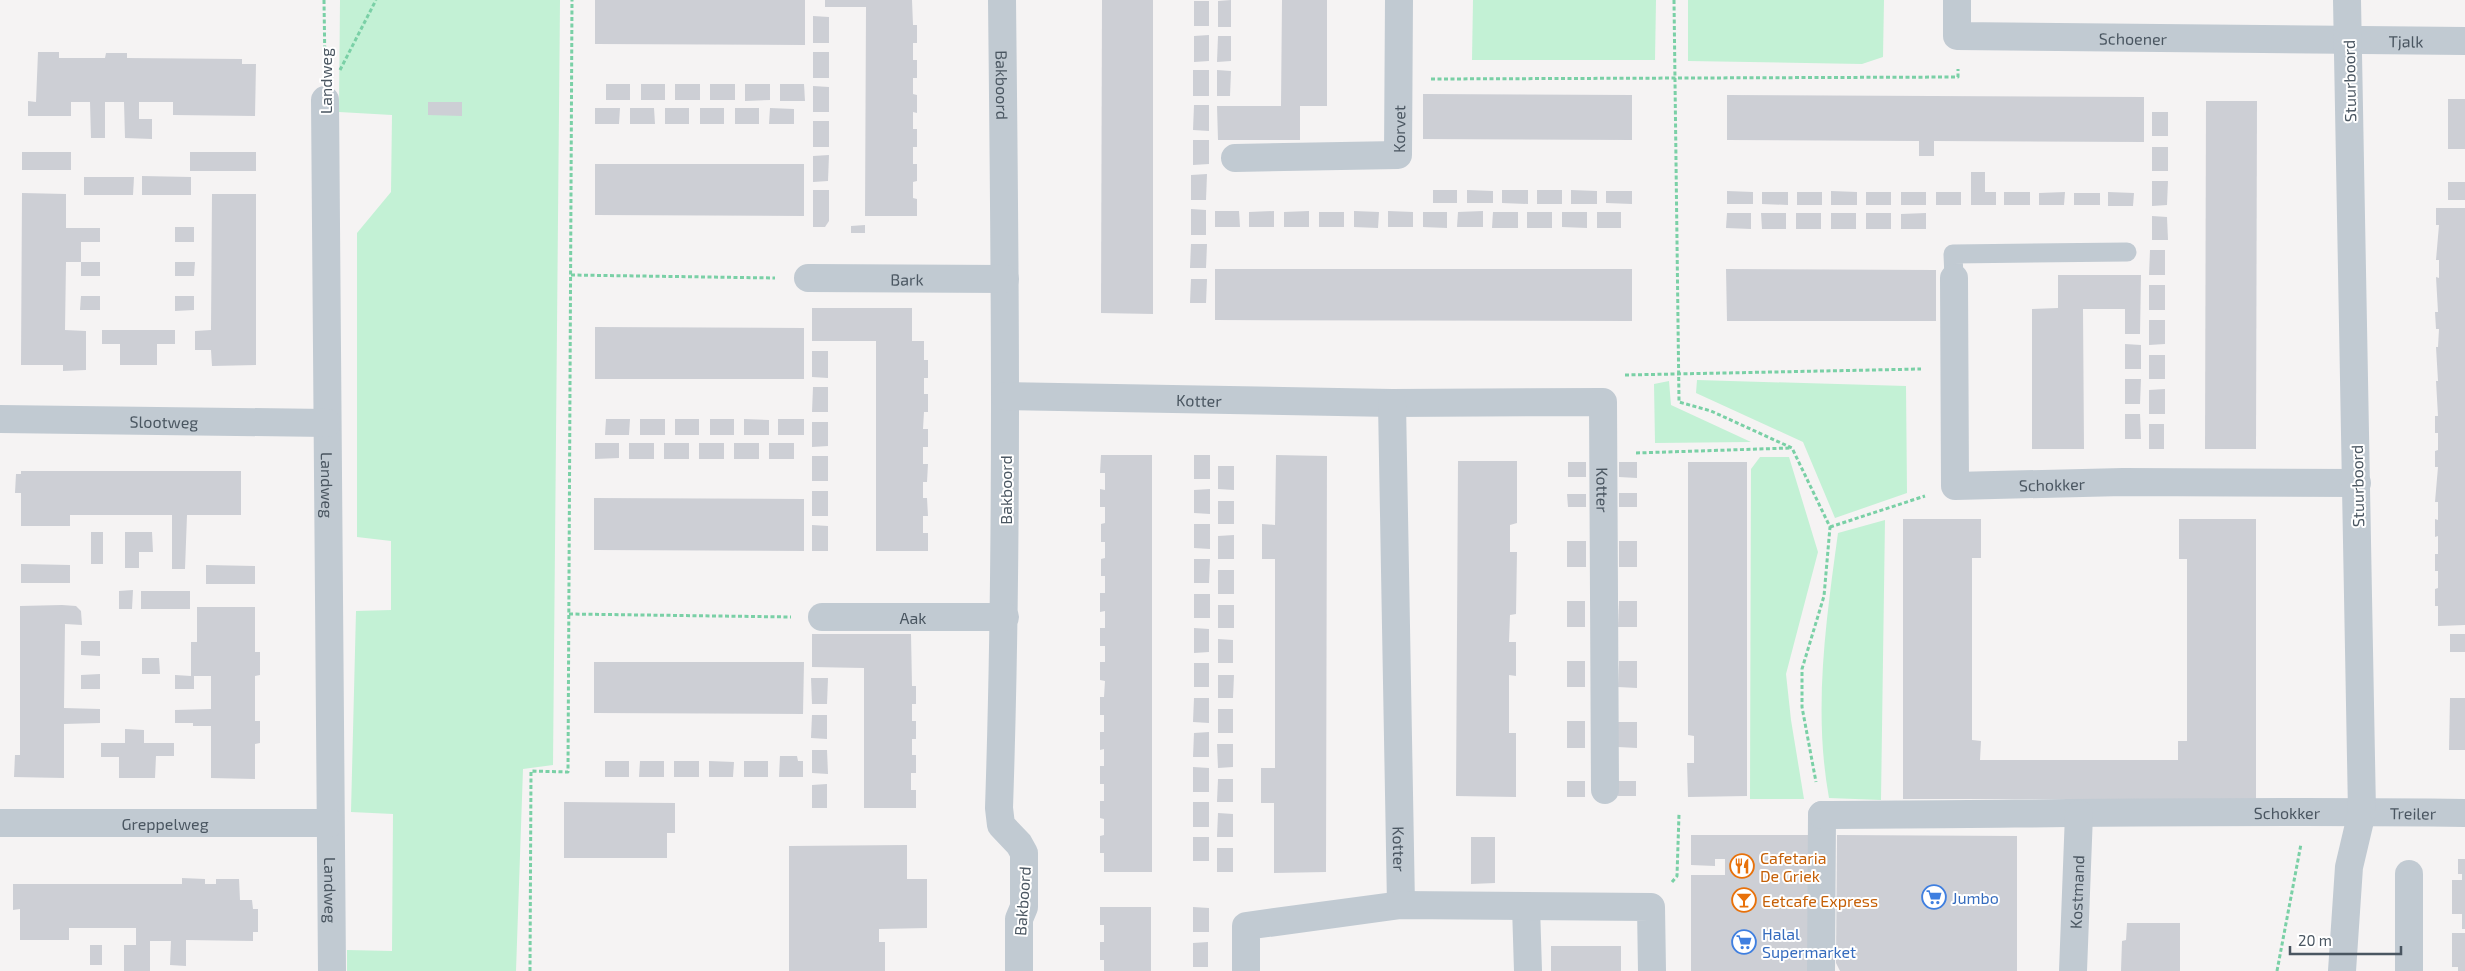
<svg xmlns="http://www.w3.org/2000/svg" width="2465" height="971" viewBox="0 0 2465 971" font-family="'Exo 2',sans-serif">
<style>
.green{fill:#c3f1d5}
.building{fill:#cdcfd5}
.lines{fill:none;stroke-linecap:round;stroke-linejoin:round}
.path{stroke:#7ad0a6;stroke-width:3;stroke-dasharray:4 2.5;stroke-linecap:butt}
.service{stroke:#c1cad2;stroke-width:19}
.pedestrian{stroke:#c1cad2;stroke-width:28}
.minor{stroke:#c1cad2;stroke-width:28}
.labels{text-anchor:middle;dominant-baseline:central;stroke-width:4;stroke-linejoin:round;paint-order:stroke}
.street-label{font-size:16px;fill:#4a5661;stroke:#fff}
.food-label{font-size:16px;fill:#c56008;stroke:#fff;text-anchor:start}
.shop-label{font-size:16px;fill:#366cbe;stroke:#fff;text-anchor:start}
</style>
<rect width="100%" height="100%" fill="#f5f3f3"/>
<g class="green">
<polygon points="340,0 560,0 553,765 523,769 516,971 347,971 347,950 392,951 393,814 351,812 356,611 391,610 391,541 357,537 357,233 391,192 392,115 339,112"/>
<polygon points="1473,0 1656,0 1655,60 1472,60"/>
<polygon points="1688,0 1884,0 1883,57 1862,64 1688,61"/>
<polygon points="1697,380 1906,386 1907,493 1835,518 1803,442 1696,393"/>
<polygon points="1669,381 1671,405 1751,442 1655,443 1654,384"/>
<polygon points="1760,457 1789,457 1818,552 1786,674 1791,720 1804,799 1750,799 1751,469"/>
<path d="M1885 520 1881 800 1829 798C1813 710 1826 621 1838 533Z"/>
</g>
<g class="building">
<polygon points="595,0 805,0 805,45 595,44"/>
<polygon points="825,0 912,0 913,25 917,25 917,43 913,43 913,60 917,60 917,78 913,78 913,94 917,95 917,113 913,112 913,129 917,129 917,147 913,147 913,164 917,164 917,181 913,182 913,198 917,199 917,216 865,216 866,7 825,7"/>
<polygon points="1102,0 1153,0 1153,314 1101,313"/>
<polygon points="1231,0 1231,27 1218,27 1218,1"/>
<polygon points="1282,0 1327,0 1327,106 1300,106 1300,140 1218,140 1217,106 1281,106"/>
<rect x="1194" y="1" width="15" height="25"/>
<polygon points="813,16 829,17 829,43 813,43"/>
<polygon points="1209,35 1209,61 1194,62 1194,36"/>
<polygon points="1218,36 1231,36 1231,61 1217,62"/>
<polygon points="38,52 59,52 59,58 105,58 106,53 127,53 127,58 242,59 242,64 256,64 255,116 173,115 173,102 139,102 139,119 152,119 152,139 125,138 124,102 105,102 105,138 91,138 90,102 71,102 71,116 28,116 28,101 36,102"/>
<rect x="813" y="52" width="16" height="26"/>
<rect x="1193" y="70" width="16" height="26"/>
<polygon points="1217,70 1231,71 1230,96 1217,96"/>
<rect x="606" y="84" width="24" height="16"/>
<rect x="641" y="84" width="24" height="16"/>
<rect x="675" y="84" width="25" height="16"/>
<rect x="710" y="84" width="25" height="16"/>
<polygon points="745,84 770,84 770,100 745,101"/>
<polygon points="780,84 804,84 805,101 780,101"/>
<polygon points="813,86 829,87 829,112 813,112"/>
<polygon points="1423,94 1632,95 1632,140 1423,139"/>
<polygon points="1727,95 2144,97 2144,142 1934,141 1934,156 1919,156 1919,141 1727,140"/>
<rect x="2448" y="99" width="17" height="50"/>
<polygon points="2206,101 2257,101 2256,449 2205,449"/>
<polygon points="428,102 462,102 462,116 428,115"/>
<polygon points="1194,105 1209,105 1209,131 1193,130"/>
<polygon points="595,108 620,108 619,124 595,124"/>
<polygon points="630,108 654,108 655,124 630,124"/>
<rect x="665" y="108" width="24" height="16"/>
<rect x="700" y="108" width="24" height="16"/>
<rect x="735" y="108" width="24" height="16"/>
<polygon points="770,108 794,109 794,124 769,124"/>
<rect x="2152" y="112" width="16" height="24"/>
<rect x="813" y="121" width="16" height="26"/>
<polygon points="1193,140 1209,140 1209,164 1193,165"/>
<rect x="2152" y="147" width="16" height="24"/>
<rect x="22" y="152" width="49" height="18"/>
<rect x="190" y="152" width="66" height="19"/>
<polygon points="829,155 828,181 813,182 813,156"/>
<polygon points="595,164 804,164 804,216 595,215"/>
<polygon points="1971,172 1985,172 1985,192 1996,192 1996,205 1971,205"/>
<polygon points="1207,174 1206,200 1191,200 1191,175"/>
<polygon points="142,176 191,177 191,195 142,195"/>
<polygon points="84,177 134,177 133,195 84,195"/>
<polygon points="2152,181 2168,181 2167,205 2152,206"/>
<rect x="2448" y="182" width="17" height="18"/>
<polygon points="813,190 829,190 829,221 825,227 813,227"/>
<rect x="1433" y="190" width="24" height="13"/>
<polygon points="1467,190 1493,191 1493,203 1467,203"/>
<polygon points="1502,190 1528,190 1528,204 1502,203"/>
<rect x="1537" y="190" width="25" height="14"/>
<polygon points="1571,190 1597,191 1597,204 1571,204"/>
<polygon points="1606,191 1632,191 1632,204 1606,203"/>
<polygon points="1727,191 1753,192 1753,204 1727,204"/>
<polygon points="1831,191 1857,192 1857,205 1831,205"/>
<polygon points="1762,192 1788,192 1788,205 1762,204"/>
<rect x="1797" y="192" width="25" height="13"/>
<rect x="1866" y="192" width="25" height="13"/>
<rect x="1901" y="192" width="25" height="13"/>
<rect x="1936" y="192" width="25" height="13"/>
<rect x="2004" y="192" width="26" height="13"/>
<polygon points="2065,192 2064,205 2039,205 2039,193"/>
<polygon points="2108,192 2134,193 2133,206 2108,206"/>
<polygon points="22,193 66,194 66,228 100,228 100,242 81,242 81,262 66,262 65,330 86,331 86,370 63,371 63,365 21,365"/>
<rect x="2074" y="193" width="26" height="12"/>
<polygon points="212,194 256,194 256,365 212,366 211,350 195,350 195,331 211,330"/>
<polygon points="2436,208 2465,208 2465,625 2438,626 2438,606 2435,606 2435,589 2438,588 2438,571 2435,571 2435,554 2438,554 2438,536 2435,537 2435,519 2438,520 2438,502 2435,502 2438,467 2435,467 2435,451 2438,450 2438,433 2435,433 2435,416 2438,416 2436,381 2438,381 2436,347 2438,347 2439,329 2436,329 2435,312 2438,312 2436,277 2439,278 2439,260 2436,260 2439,225 2436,225"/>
<polygon points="1191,209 1206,210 1206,235 1191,235"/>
<polygon points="1215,211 1239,211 1240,227 1215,227"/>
<polygon points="1274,211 1274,227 1249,227 1249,212"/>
<polygon points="1309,211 1309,227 1284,227 1284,212"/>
<polygon points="1354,211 1379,212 1378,228 1354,227"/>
<polygon points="1388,211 1413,212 1413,227 1388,227"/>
<polygon points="1483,211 1483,227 1457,227 1458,212"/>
<rect x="1319" y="212" width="25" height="15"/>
<polygon points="1423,212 1447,212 1447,228 1423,227"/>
<polygon points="1493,212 1518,212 1518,228 1492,228"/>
<rect x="1527" y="212" width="25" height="16"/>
<polygon points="1562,212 1587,212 1587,228 1562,227"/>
<rect x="1597" y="212" width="24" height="16"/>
<polygon points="1727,213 1751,213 1751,229 1726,228"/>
<polygon points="1761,213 1786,213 1786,229 1762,229"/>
<rect x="1796" y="213" width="25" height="16"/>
<rect x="1831" y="213" width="25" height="16"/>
<rect x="1866" y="213" width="25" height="16"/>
<polygon points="1926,213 1926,229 1901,229 1901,214"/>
<polygon points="2152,216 2167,217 2168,240 2152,240"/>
<polygon points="865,225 865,233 851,233 851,226"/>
<rect x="175" y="227" width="19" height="15"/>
<polygon points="1191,244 1207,244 1206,268 1190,268"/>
<polygon points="2150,250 2165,250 2165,275 2149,275"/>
<rect x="81" y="262" width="19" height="14"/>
<polygon points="175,262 195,262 194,276 175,276"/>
<polygon points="1215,269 1632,269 1632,321 1215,320"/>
<polygon points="1726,269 1936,270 1936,321 1727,321"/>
<polygon points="2058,275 2141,275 2140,334 2125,334 2125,309 2083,309 2084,449 2032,449 2032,309 2058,308"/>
<polygon points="1191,279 1207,279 1206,303 1190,303"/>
<rect x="2149" y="285" width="16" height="25"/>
<polygon points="81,296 100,296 100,310 80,310"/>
<polygon points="175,296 194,296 194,310 175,311"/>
<polygon points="812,308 912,308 912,341 924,341 924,360 928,360 928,378 924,378 924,394 928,394 928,412 924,412 923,429 928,429 928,447 923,447 923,464 928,464 927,482 923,482 923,498 927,498 928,516 923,516 923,533 928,533 928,551 876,551 876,341 812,341"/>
<polygon points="2149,320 2165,320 2165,344 2149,345"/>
<polygon points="595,327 804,328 804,379 595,379"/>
<polygon points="102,330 175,330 175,344 157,344 157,365 120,365 120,344 102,344"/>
<polygon points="2125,344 2141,345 2141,369 2125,369"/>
<polygon points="812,351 828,351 828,378 812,377"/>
<rect x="2149" y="355" width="16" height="24"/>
<polygon points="2125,379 2141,379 2140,404 2125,404"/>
<polygon points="813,387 828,387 828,412 812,412"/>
<polygon points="2165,389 2165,414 2149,414 2149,390"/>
<polygon points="2125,414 2140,414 2141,439 2125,439"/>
<polygon points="606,419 630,419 629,435 605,435"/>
<rect x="640" y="419" width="25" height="16"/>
<rect x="675" y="419" width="24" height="16"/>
<rect x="710" y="419" width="24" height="16"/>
<polygon points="744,419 769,420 769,435 744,435"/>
<rect x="778" y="419" width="26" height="16"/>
<polygon points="812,422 828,422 828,446 812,447"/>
<rect x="2149" y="424" width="15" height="25"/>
<polygon points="595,443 619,443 619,458 595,459"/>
<rect x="629" y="443" width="25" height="16"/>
<rect x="664" y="443" width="25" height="16"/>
<rect x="699" y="443" width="25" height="16"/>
<rect x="734" y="443" width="25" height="16"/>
<rect x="769" y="443" width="25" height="16"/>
<polygon points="1101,455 1152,455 1152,872 1104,872 1104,853 1100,853 1100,836 1104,835 1104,819 1100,818 1100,801 1104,801 1104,784 1100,784 1100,766 1104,766 1104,749 1100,750 1100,732 1104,732 1104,715 1100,715 1100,697 1104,697 1105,681 1100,680 1100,662 1105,662 1105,646 1100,646 1100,628 1105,628 1105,611 1100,612 1100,593 1105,593 1105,576 1101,576 1101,559 1105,558 1105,542 1101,542 1101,524 1105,523 1105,507 1100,507 1100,489 1105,490 1105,473 1100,473"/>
<rect x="1194" y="455" width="16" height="24"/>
<polygon points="1276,455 1327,456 1326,872 1274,873 1274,803 1261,803 1261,768 1275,768 1275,559 1262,559 1262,524 1275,525"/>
<rect x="812" y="456" width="16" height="25"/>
<polygon points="1458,461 1517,461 1517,523 1510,525 1510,552 1517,552 1516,614 1510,615 1509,642 1516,642 1516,676 1509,675 1509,733 1516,733 1516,797 1456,796"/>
<rect x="1568" y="462" width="18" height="15"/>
<polygon points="1619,462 1637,462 1637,478 1619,477"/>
<polygon points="1688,462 1747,462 1747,796 1688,797 1687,763 1694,763 1694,736 1688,735"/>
<polygon points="1218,466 1234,466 1234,490 1218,489"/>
<polygon points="21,471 241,471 241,515 187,515 185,569 172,569 172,515 70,515 70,526 21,526 21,493 15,493 16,474 21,474"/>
<polygon points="1210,489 1210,514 1194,513 1194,490"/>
<rect x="812" y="491" width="16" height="25"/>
<rect x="1619" y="493" width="18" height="14"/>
<polygon points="1567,494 1586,494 1586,507 1568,507"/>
<polygon points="594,498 804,499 804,551 594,550"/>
<rect x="1218" y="501" width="16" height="23"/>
<polygon points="1903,519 1981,519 1981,558 1972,558 1972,740 1981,741 1980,760 2178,760 2178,741 2187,741 2187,559 2179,559 2179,519 2256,519 2256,799 1903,799"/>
<polygon points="1194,524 1210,524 1210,549 1194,548"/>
<polygon points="812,525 828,526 828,551 812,551"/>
<rect x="91" y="532" width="12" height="32"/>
<polygon points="125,532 152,532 153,552 139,552 139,568 125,568"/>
<polygon points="1234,535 1234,559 1218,559 1218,536"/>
<rect x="1567" y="541" width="19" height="26"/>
<rect x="1619" y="541" width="18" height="26"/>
<polygon points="1194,559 1210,559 1209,583 1194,583"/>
<polygon points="21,564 70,565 70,583 21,583"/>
<polygon points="206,565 255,566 255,584 206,584"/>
<rect x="1218" y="570" width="16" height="24"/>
<polygon points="133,590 132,609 119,609 119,591"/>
<rect x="141" y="591" width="49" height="18"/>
<rect x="1194" y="594" width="16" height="24"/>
<rect x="1567" y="601" width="18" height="26"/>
<polygon points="1619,601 1637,601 1637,627 1618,627"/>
<polygon points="62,605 76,606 81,611 82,625 65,624 64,708 100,709 100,723 64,724 64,778 14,777 15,755 20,755 20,606"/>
<rect x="1218" y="605" width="16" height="23"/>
<polygon points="197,607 255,607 255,652 260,652 260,675 255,676 255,721 260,721 260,743 255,744 255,779 211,778 211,726 193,726 193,723 175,723 175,710 211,709 211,676 194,676 194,689 175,689 175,675 191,676 191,642 197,642"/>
<polygon points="1194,628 1209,629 1209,652 1194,653"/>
<polygon points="812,634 911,634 912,686 916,686 916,704 912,704 912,721 916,721 916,739 912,739 912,755 916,755 916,773 911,773 911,790 916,790 916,808 864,808 864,668 812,667"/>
<rect x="2450" y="634" width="15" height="18"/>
<polygon points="1218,639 1233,640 1233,663 1218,663"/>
<polygon points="81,641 100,641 100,656 81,655"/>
<polygon points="142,658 159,658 160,674 142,674"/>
<rect x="1567" y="661" width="18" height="26"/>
<polygon points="1619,661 1637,661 1637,688 1618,687"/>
<polygon points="594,662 804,662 803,714 594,713"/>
<rect x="1194" y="663" width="15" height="24"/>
<polygon points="100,674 100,689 81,689 81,675"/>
<polygon points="1218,675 1234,675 1233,698 1218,698"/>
<polygon points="811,678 828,678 827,704 812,704"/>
<polygon points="1194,698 1209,698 1209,723 1193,722"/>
<polygon points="2450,698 2465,698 2465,750 2449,750"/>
<rect x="1218" y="709" width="15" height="24"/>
<polygon points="812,715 827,715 827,739 811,738"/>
<rect x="1567" y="721" width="18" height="27"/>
<polygon points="1618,722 1637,722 1637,748 1618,747"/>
<polygon points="125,729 144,730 144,743 174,743 174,756 156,756 155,778 119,778 119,757 101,757 101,743 125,743"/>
<polygon points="1209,732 1209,757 1193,757 1194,733"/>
<polygon points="1217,744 1233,744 1233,767 1218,768"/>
<polygon points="812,750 827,750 828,774 812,773"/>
<polygon points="780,756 797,756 798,761 803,761 803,777 779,777"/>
<rect x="605" y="761" width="24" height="16"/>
<polygon points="640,761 664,761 664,777 639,777"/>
<rect x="674" y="761" width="25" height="16"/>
<polygon points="709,761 734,762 733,777 709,777"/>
<rect x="744" y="761" width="24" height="16"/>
<polygon points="1193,767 1209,768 1209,792 1193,792"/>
<polygon points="1218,779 1233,779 1233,802 1217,802"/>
<rect x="1567" y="781" width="18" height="16"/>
<rect x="1618" y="781" width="18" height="15"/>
<polygon points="827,784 827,808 812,808 812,785"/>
<polygon points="564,802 675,803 675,833 667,833 667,858 564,858"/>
<rect x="1193" y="802" width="16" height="25"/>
<polygon points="1218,813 1233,814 1233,837 1217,837"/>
<polygon points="1691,835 1825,835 1828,971 1691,971 1691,875 1725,875 1725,859 1715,859 1715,866 1691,865"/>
<polygon points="1837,835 2017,836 2017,971 1840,971 1836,963"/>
<rect x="1193" y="837" width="16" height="24"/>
<polygon points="1471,837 1495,837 1495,883 1471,884"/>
<polygon points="907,845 907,879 927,879 927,928 879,929 879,942 885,942 885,971 789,971 789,846"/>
<rect x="1217" y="848" width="16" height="24"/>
<polygon points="2458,859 2465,859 2465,929 2462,929 2462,914 2452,914 2452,880 2462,880 2462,874 2458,874"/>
<polygon points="182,878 205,879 205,884 216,884 216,879 239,879 240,900 252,900 253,909 258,909 258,932 253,932 253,941 186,940 186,966 170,965 171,941 150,941 150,971 124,971 124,945 136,945 136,928 69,928 69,940 20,940 20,909 13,910 13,884 182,884"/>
<polygon points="1100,907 1151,907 1151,971 1104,971 1104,960 1100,960 1100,942 1104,942 1104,925 1100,925"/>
<polygon points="1193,907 1209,908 1209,932 1193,932"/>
<polygon points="2127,923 2180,923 2180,971 2121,971 2122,941 2126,940"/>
<polygon points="2452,933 2465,933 2465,971 2458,971 2458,967 2452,967"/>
<polygon points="1208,942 1208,967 1193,967 1193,943"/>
<rect x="90" y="945" width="12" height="20"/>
<rect x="1551" y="946" width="70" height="25"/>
</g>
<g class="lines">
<g class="path">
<polyline points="324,0 325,69"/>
<polyline points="1674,0 1679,402 1711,411 1792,448 1830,527 1824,596 1802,669 1802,707 1816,782"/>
<polyline points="340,70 376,0"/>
<polyline points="1431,79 1958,77 1958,69"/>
<polyline points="571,275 775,278"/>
<polyline points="1625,375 1921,369"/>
<polyline points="1636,453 1790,448"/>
<polyline points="1830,527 1925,496"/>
<polyline points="569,614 791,617"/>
<polyline points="1672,882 1677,876 1679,814"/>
<polyline points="530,971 531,771 568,772 572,0"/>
<polyline points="2277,971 2301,844"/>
</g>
<polyline class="service" points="1954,278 1953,254 2127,252"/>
<polyline class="pedestrian" points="1821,971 1822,815"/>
<g class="minor">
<path id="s1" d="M1002 0C1005 269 1008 539 999 808L1001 825 1019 844 1024 853V907L1019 919V971"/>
<path id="s2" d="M1957 0V36L2465 41"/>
<path id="s3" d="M325 100 332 971"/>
<path id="s4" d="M1235 158 1398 155 1399 0"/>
<path id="s5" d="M808 278 1005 279"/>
<path id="s6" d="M1954 278 1955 486 2123 482 2357 483"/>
<path id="s7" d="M1005 396 1392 403 1603 402 1605 790"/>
<path id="s8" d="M1392 403 1401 905"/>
<path id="s9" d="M0 419 327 423"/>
<path id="s10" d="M822 617H1005"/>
<path id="s11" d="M1822 815C2036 814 2251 810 2465 813"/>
<path id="s12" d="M0 823H330"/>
<polyline points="1526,906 1528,971"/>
<polyline points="1246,971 1246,926 1401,905 1651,907 1652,971"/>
<path id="s13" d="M2073 971 2079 814"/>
<polyline points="2342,971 2349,867 2362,812 2347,0"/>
<polyline points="2409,971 2409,874"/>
</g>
</g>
<defs>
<g id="restaurant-ring" transform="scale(1.25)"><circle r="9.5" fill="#fff" stroke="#e8710a" stroke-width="1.5"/><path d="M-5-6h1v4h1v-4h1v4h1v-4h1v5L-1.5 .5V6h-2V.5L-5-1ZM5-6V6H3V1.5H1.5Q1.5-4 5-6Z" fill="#e8710a"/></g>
<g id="supermarket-ring" transform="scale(1.25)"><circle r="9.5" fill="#fff" stroke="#3f7fe0" stroke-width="1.5"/><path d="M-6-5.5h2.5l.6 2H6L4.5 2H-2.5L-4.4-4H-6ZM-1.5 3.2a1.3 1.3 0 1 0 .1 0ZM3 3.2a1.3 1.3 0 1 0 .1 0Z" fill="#3f7fe0"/></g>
<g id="bar-ring" transform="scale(1.25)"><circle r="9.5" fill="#fff" stroke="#e8710a" stroke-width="1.5"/><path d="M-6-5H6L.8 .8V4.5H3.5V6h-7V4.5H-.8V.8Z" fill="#e8710a"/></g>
</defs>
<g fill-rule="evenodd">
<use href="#restaurant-ring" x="1742" y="866"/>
<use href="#supermarket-ring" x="1934" y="897"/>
<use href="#bar-ring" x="1744" y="900"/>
<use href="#supermarket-ring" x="1744" y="942"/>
</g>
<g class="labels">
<g class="street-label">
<text stroke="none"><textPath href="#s2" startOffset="212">Schoener</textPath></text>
<text stroke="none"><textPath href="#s2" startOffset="485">Tjalk</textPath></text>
<text transform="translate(325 81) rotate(-90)">Landweg</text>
<text transform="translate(2349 81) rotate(-91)">Stuurboord</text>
<text stroke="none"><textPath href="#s1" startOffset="85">Bakboord</textPath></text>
<text stroke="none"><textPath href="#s4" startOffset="189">Korvet</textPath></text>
<text stroke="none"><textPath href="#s5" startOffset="99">Bark</textPath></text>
<text stroke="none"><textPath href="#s7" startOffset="194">Kotter</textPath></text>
<text stroke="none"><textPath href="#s9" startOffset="164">Slootweg</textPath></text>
<text stroke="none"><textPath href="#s6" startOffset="305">Schokker</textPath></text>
<text stroke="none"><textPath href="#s3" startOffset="385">Landweg</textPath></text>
<text transform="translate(2357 486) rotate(-91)">Stuurboord</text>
<text transform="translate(1005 490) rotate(-90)">Bakboord</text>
<text stroke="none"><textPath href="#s7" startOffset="686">Kotter</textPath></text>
<text stroke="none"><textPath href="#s10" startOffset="91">Aak</textPath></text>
<text stroke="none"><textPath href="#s11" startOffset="465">Schokker</textPath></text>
<text stroke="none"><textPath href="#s11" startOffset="591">Treiler</textPath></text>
<text stroke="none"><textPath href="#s12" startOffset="165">Greppelweg</textPath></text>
<text stroke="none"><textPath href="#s8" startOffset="446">Kotter</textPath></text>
<text stroke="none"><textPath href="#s3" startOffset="790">Landweg</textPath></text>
<text stroke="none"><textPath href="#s13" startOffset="79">Kostmand</textPath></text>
<text transform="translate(1022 901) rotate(-86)">Bakboord</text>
</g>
<g class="food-label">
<text x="1760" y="857">Cafetaria<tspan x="1760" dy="18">De Griek</tspan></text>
<text x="1762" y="900">Eetcafe Express</text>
</g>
<g class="shop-label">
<text x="1952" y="897">Jumbo</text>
<text x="1762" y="933">Halal<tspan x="1762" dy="18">Supermarket</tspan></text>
</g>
</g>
<path d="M2290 946v8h111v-8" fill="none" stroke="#4a5661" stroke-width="2.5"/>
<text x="2298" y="946" font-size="15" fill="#4a5661" stroke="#ffffff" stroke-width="4" paint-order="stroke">20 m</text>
</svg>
